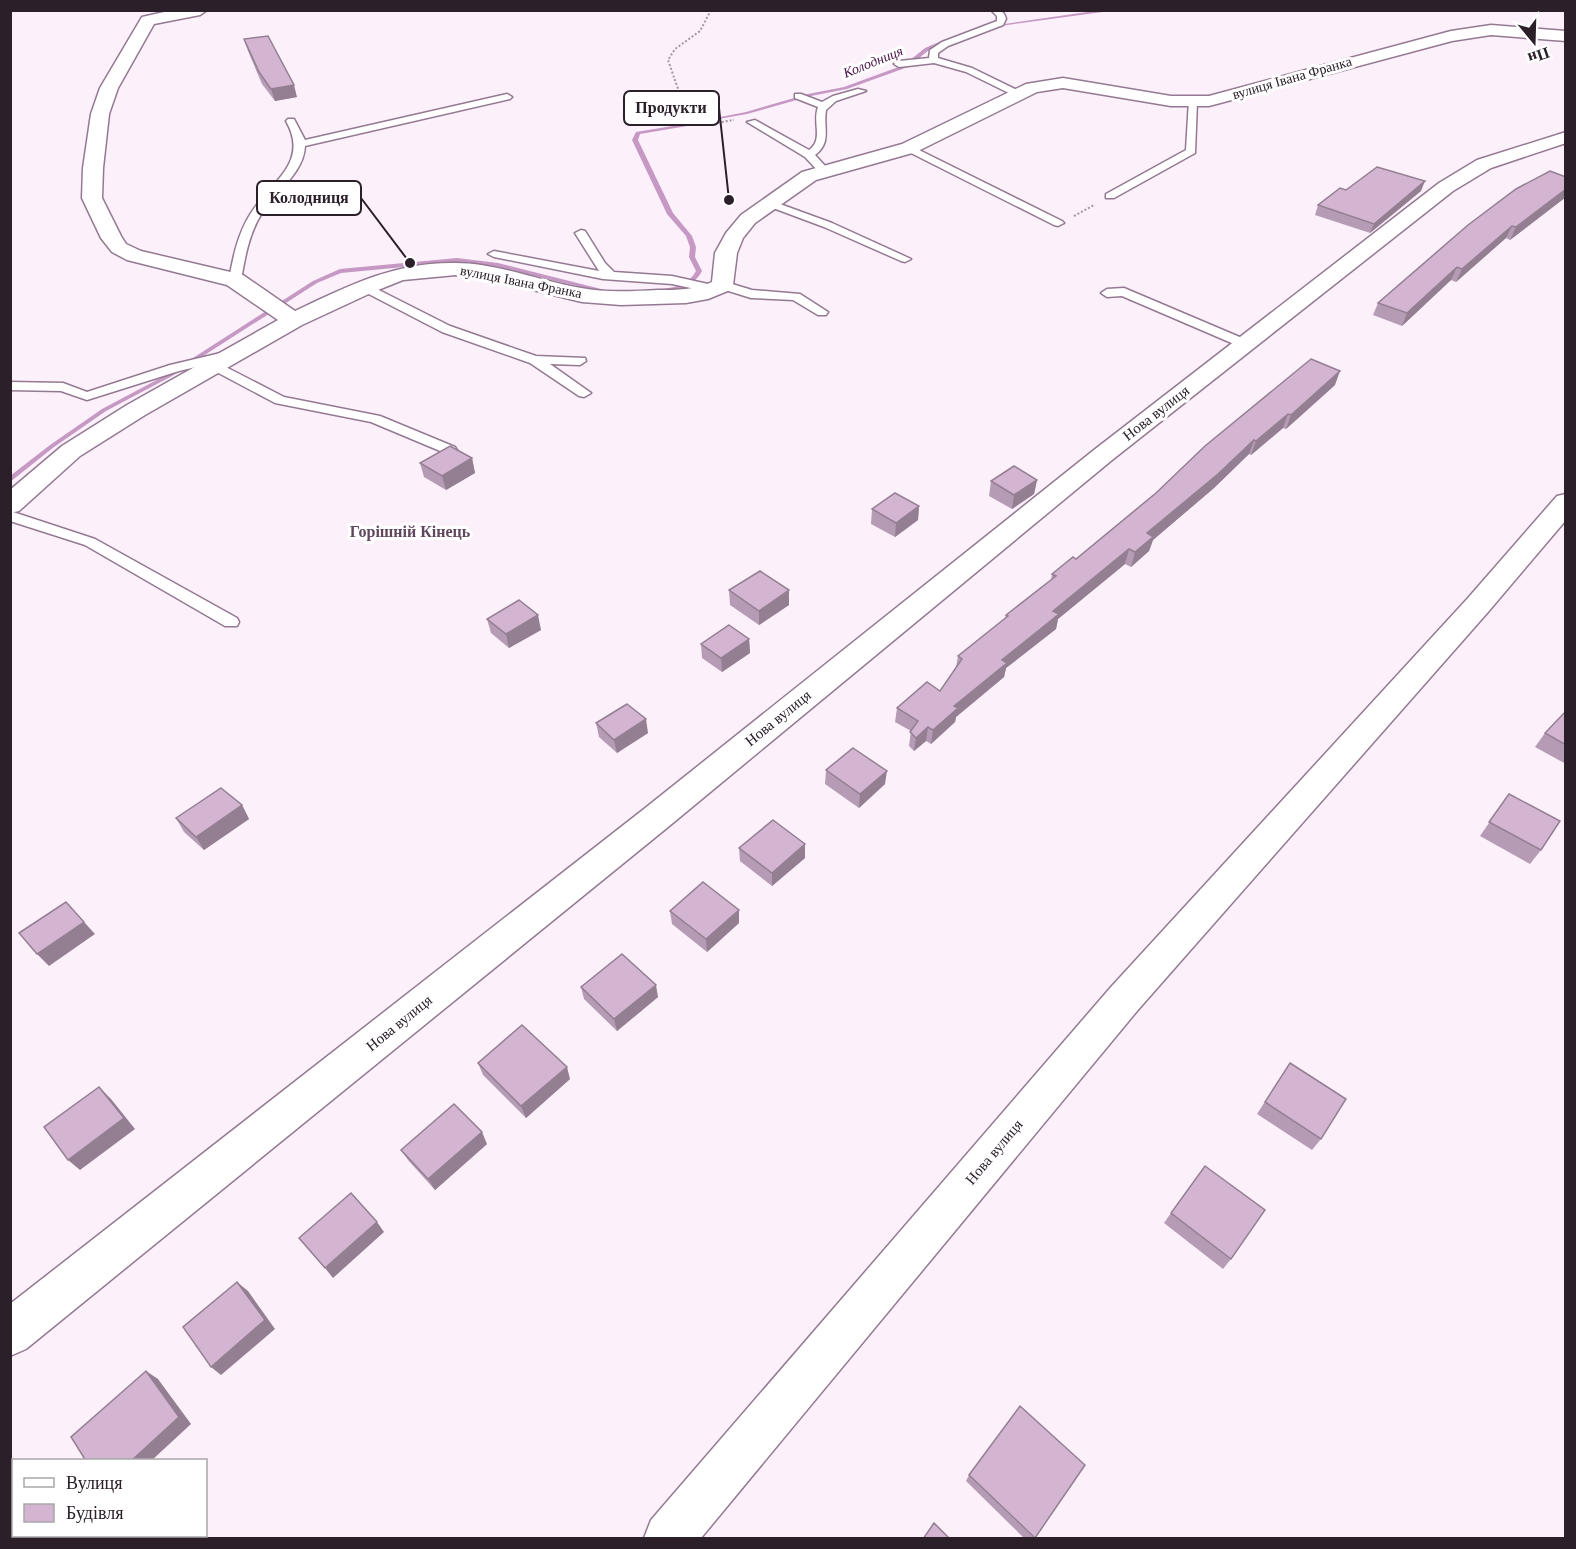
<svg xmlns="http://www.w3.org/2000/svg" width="1576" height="1549" viewBox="0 0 1576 1549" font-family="Georgia,serif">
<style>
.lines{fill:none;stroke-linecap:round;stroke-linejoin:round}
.stream{fill:#c698c4;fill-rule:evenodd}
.lane-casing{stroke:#947992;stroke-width:3}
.street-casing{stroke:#947992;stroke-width:3}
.path{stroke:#a397a2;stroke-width:2;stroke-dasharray:2 2;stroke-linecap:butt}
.lane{fill:#fff;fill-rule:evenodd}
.street{fill:#fff;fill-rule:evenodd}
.wall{fill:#b59cb4}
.shaded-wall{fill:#947f92}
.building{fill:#d3b5d1;stroke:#947f92;stroke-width:1.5}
.labels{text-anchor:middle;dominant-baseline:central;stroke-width:6;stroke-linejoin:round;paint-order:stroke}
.far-water-label{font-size:14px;font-style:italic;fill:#4a1249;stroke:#fff}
.far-street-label{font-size:14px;fill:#2b202a;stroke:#fff}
.street-label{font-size:15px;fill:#2b202a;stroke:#fff}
.neighbourhood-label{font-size:16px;font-weight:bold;fill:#60475e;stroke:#fff}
.leader{fill:none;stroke:#2b202a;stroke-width:2}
.callout-dot{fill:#2b202a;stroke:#fff;stroke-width:2}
.callout{fill:#fff;stroke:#2b202a;stroke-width:2}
.callout-label{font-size:16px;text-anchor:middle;font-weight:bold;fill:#2b202a}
</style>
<rect width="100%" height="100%" fill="#fcf0fb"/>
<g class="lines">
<g class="stream">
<polygon points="1101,10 1117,10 993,27 991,26"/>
<polygon points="946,39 950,40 929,50 908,67 847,89 811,96 747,114 707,121 705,120 746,112 808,94 844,87 904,65 925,48"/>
<path d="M691 123 693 124V125L640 134 638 140 673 213 692 236 696 247 695 257 702 271C694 286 673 298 656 291L657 290C673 287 687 287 696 271L689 257 690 247 686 236 667 214 632 140 636 132Z"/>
<polygon points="457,258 498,263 609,291 606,293 498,267 457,262 341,273 317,283 172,376 106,411 54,447 10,482 10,476 50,445 102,409 168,374 313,281 340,269"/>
</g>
<g class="lane-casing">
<g id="lane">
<path d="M991 10C999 10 1004 10 1006 19L1003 25 948 46 938 53V58L972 68 1021 92V96H1015L966 72 934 63 899 67 894 64 899 61 929 58 930 50 942 42 997 21V16Z"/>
<path d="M858 89 866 91 836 101 826 110C823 129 832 142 815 155L828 169V173H820L805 157 747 122 755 120 809 150C824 139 812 123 818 107L795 98V94H801L822 102 833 96Z"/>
<path d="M507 94 512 97 510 99 305 146C304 173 275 192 262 213 249 233 245 257 241 280L235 284 229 280C233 257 238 233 251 213 271 181 310 163 286 121L288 119H294L305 140Z"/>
<polygon points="1189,100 1197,102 1195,153 1114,198 1106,198 1106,194 1186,150"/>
<polygon points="909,145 1062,221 1064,223 1058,226 1054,225 905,150 904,148"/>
<polygon points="769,200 832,223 911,259 905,262 901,261 824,227 765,205 765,201"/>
<polygon points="581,230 585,231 605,263 614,272 672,276 717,286 718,282 722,281 752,290 800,294 828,312 826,315 818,315 793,300 751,298 719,288 718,292 714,293 672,284 603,279 494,257 488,254 494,251 599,271 575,233"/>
<polygon points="365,283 450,326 536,356 585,358 586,361 580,365 550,364 591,393 584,397 579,396 530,363 442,332 361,290 359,287"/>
<polygon points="1124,288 1249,341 1251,344 1245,348 1241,347 1122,296 1107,297 1101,293 1107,289"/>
<polygon points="229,351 235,355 234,358 179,371 87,400 61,391 10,390 10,382 63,383 87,392 170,365"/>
<polygon points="216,362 284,397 380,416 455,447 457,450 455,453 445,453 371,422 275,403 211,369 210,366 211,363"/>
<polygon points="10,511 95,539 237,618 239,622 237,626 225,626 85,545 10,521"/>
</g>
</g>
<g class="street-casing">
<g id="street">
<path d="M173 10H207L200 15 154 24 118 88 109 114 103 168 102 198 121 236 126 244 141 251 243 275 295 311C348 286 395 262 455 263 498 263 539 281 581 288 606 293 633 291 658 290 677 290 695 290 712 282L715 253 726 233 741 215 802 172 902 144 1026 84 1063 78 1171 96H1209L1451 31 1491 25 1566 31V41L1491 35 1452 41 1209 106H1171L1063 88 1037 92 916 152 816 180 755 223 743 238 737 253 733 285 730 290 708 299 686 303 621 305 582 302 492 280 456 275 403 280 373 292 302 325 145 415 80 456 19 511 10 513V490L62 446 127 405 278 320 227 285 127 260 112 252 101 238 82 198 83 168 91 114 100 88 142 17Z"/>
<polygon points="1566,132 1566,143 1491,168 1453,191 1112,460 668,827 26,1349 10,1356 10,1304 644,809 1094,450 1439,183 1477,160"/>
<polygon points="1566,494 1566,520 1488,612 1137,1011 701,1538 644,1538 651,1520 1111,987 1468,598 1557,496"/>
</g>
</g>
<g class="path">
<path d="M711 10 700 31 675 49 668 60C674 76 684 115 701 122 711 126 724 121 734 120"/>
<polyline points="1074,216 1094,205"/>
</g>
<use href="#lane" class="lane"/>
<use href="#street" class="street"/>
</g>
<g class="wall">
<polygon points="244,39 297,97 275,101 262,84 248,51"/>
<polygon points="1566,177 1566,197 1510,240 1506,238 1456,282 1451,280 1402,326 1373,315 1378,303"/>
<polygon points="1346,190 1421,191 1370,233 1315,215 1318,205"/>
<polygon points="1335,385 1286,429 1283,428 1251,455 1249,454 1214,488 1153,540 1149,551 1131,567 1125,564 1058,619 1056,629 1006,668 1004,677 956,717 955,722 931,744 926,741 914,751 909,746 911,731 895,722 897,708 940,691 956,667 958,656 1005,618 1006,615 1051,580 1052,574 1076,559 1156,493"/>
<polygon points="472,458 475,473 446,490 424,477 420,463"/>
<polygon points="1037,480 1034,494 1012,509 989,496 991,481"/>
<polygon points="919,506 918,520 895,537 871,524 872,509"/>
<polygon points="729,590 789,590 789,605 759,625 730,605"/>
<polygon points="487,619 541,630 509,648 491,633"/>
<polygon points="749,639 750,653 722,672 702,658 701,644"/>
<polygon points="1566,711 1566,764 1535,747 1545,733"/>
<polygon points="596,723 648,733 617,753 599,737"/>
<polygon points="826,770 885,784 859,808 825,784"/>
<polygon points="1509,794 1541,850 1530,864 1480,836"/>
<polygon points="242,805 249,819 204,850 184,832 176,818"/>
<polygon points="739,848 805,858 772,886 740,861"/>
<polygon points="670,911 739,923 707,952 672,924"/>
<polygon points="581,987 658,997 617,1031 584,999"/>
<polygon points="478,1063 570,1079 526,1118 483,1075"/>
<polygon points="1290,1063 1321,1139 1312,1150 1257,1114"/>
<polygon points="487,1144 435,1190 408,1160 401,1150"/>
<polygon points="1171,1213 1231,1259 1223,1269 1164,1223"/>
<polygon points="969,1475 1035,1539 1025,1539 966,1481"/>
</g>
<g class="shaded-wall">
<polygon points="294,85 297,97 275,101 271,89"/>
<polygon points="1425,181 1421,191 1370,233 1374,224"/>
<polygon points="1566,189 1566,197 1510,240 1516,227"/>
<polygon points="1512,226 1506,238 1456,282 1462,269"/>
<polygon points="1457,267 1451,280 1402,326 1407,313"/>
<polygon points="1340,371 1335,385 1286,429 1291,415"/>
<polygon points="1288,414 1283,428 1251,455 1256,441"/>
<polygon points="1254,440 1249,454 1214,488 1153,540 1149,551 1131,567 1135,552 1147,533"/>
<polygon points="472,458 475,473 446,490 442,476"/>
<polygon points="1037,480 1034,494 1012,509 1014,495"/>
<polygon points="919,506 918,520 895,537 896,523"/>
<polygon points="1129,549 1125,564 1058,619 1056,629 1006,668 1004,677 956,717 955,722 931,744 933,730 954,706 1053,611"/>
<polygon points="789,590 789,605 759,625 759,611"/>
<polygon points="538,615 541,630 509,648 506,634"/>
<polygon points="749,639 750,653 722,672 721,658"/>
<polygon points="646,719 648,733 617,753 614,740"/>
<polygon points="928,727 926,741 914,751 916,738"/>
<polygon points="887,771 885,784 859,808 860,794"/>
<polygon points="242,805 249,819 204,850 196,837"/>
<polygon points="805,844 805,858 772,886 772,873"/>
<polygon points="739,910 739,923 707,952 706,939"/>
<polygon points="84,922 95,934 49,966 37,954"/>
<polygon points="656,985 658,997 617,1031 614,1019"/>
<polygon points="567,1067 570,1079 526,1118 521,1106"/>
<polygon points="99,1087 111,1099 135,1129 80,1170 68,1160"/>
<polygon points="482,1132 487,1144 435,1190 428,1179"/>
<polygon points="377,1222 384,1232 333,1278 325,1268"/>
<polygon points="237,1282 248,1291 275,1329 221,1375 211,1367"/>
<polygon points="146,1371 158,1379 191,1424 151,1461 131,1461"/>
</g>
<g class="building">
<polygon points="268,36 294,85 271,89 259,72 244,39"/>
<polygon points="1377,167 1425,181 1374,224 1318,205 1340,188 1346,190"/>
<polygon points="1550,171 1566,177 1566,189 1516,227 1512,226 1462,269 1457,267 1407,313 1378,303 1468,225 1516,189"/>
<polygon points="1311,359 1340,371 1291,415 1288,414 1256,441 1254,440 1218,474 1147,533 1153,537 1135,552 1129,549 1053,611 1059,614 1002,660 1007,663 954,706 958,708 933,730 928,727 916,738 910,732 918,721 897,708 927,682 940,691 962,659 958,656 1008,616 1006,615 1056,576 1052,574 1073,557 1076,559 1156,493 1205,446"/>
<polygon points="450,446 472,458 442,476 420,463"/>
<polygon points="1014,466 1037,480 1014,495 991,481"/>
<polygon points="895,493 919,506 896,523 872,509"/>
<polygon points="760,571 789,590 759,611 729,590"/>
<polygon points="519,600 538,615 506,634 487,619"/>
<polygon points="729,625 749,639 721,658 701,644"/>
<polygon points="627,704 646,719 614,740 596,723"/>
<polygon points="1566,711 1566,745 1545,733"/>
<polygon points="853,748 887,771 860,794 826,770"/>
<polygon points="221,788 242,805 196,837 176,818"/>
<polygon points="1509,794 1560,821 1541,850 1489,822"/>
<polygon points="773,820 805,844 772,873 739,848"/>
<polygon points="703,882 739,910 706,939 670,911"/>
<polygon points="66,902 84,922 37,954 19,933"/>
<polygon points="622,954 656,985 614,1019 581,987"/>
<polygon points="522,1025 567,1067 521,1106 478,1063"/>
<polygon points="1290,1063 1346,1099 1321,1139 1265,1102"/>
<polygon points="99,1087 124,1118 68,1160 44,1127"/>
<polygon points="454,1104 482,1132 428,1179 401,1150"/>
<polygon points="1205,1166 1265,1210 1231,1259 1171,1213"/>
<polygon points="351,1193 377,1222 325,1268 299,1238"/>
<polygon points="237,1282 265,1320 211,1367 183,1327"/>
<polygon points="146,1371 179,1417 131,1461 86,1461 71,1437"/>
<polygon points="1020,1406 1085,1465 1035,1538 969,1475"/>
<polygon points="934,1523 950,1539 923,1539"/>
</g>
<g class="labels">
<g class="far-water-label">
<text transform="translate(873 62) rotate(-22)">Колодниця</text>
</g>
<g class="far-street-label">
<text transform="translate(1292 78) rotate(-16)">вулиця Івана Франка</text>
<text transform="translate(521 282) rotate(11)">вулиця Івана Франка</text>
</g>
<g class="street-label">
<text transform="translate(1156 413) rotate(-38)">Нова вулиця</text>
<text transform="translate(778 718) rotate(-39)">Нова вулиця</text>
<text transform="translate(399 1023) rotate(-39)">Нова вулиця</text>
<text transform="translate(994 1152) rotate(-50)">Нова вулиця</text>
</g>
<g class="neighbourhood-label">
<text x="410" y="531">Горішній Кінець</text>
</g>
</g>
<path class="leader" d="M729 200L719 108M410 263L361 198"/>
<g class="callout-dot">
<circle cx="729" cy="200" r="6"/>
<circle cx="410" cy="263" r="6"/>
</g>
<g class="callout">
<rect x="624" y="91" width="95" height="34" rx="6"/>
<rect x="257" y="181" width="104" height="34" rx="6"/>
</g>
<g class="callout-label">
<text x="671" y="113">Продукти</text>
<text x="309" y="203">Колодниця</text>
</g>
<rect width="1576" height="1549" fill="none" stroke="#2b202a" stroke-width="24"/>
<rect x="12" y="1459" width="195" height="78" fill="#ffffff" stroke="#aaa6aa" stroke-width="1.5"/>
<rect x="24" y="1478" width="30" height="9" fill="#ffffff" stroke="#aaa6aa" stroke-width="1.5"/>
<text x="66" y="1489" font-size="18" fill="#2b202a">Вулиця</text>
<rect x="24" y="1504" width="30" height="18" fill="#d3b5d1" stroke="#aaa6aa" stroke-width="1.5"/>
<text x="66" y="1519" font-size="18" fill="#2b202a">Будівля</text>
<g transform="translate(1534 42) rotate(161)" stroke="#ffffff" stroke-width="4.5" paint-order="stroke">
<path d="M0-4.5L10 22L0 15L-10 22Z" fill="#2b202a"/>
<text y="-9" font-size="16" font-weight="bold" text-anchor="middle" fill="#2b202a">Пн</text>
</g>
</svg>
